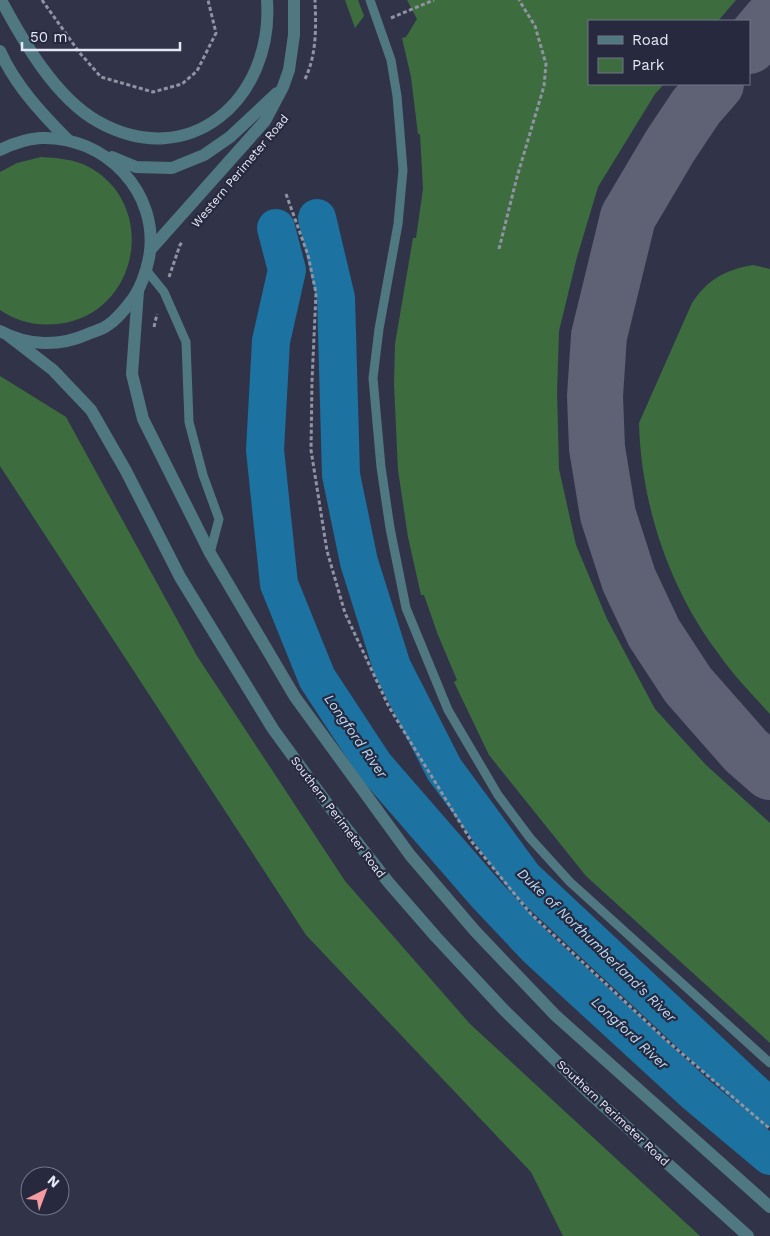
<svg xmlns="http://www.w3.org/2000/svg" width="770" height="1236" viewBox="0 0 770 1236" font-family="'Work Sans',sans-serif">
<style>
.green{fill:#3d6d3e}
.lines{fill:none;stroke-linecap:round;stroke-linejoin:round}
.river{stroke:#1c72a0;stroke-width:38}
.taxiway{stroke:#5f6275;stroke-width:56}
.path{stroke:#9093a4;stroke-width:3;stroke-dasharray:4 2.5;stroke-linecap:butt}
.service{stroke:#507883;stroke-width:9}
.tertiary{stroke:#507883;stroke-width:12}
.labels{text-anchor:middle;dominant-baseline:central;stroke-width:4.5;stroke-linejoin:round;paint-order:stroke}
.street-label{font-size:12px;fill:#e5e7f5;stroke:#27293f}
.water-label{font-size:14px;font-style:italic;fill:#b7ddf7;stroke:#27293f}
</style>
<rect width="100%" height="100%" fill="#313449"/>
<g class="green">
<polygon points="345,0 358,0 364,16 355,28"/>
<polygon points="407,0 736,0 718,21 589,21 589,84 664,84 655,94 598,187 577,257 559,331 557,392 559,469 576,545 607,619 655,709 706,765 770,823 770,1043 586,876 489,755 454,682 457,680 438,635 424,595 421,595 408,537 398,470 394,384 395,344 413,238 416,238 423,189 420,134 418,134 411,77 402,38 406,37 417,19"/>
<path d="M41 157C57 158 74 159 89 167 160 206 138 316 57 324 36 326 18 322 0 310V172L17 163Z"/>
<path d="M753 265 770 269V714C752 694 733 675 718 653 669 588 641 504 639 423L692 303C708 279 725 270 753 265Z"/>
<polygon points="0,376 66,417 197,656 345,881 470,1024 700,1236 563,1236 531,1172 306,935 0,466"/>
</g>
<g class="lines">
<g class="river">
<polyline points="317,218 336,298 341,475 359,562 392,667 444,769 524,878 770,1108"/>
<polyline points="276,228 287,270 271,341 265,450 279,584 317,678 374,765 487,895 536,947 696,1094 770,1156"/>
</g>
<g class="taxiway">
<polyline points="749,46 770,21"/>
<polyline points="716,84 696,107 670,146 628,217 599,336 595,396 597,448 608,515 629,580 654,633 688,685 746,751 770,772"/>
</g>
<g class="path">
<polyline points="42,0 79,52 101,77 153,92 182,84 197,71 216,33 208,0"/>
<polyline points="391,18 434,0"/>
<path d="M305 79C317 54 316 27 315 0"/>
<polyline points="286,194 308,255 316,293 312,381 311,450 327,551 345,613 389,707 472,842 531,914 665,1039 770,1129"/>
<polyline points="499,249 517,177 544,86 546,64 535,26 519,0"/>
<polyline points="169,277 180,245 183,241"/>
<polyline points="154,327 157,314"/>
</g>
<g class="service">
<polyline points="370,0 391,60 397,96 403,170 398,224 379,329 373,378 381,467 390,528 406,608 448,710 498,795 530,838 570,882 770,1063"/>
<polyline points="147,271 164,292 186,342 189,422 203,475 219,519 210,553"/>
</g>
<g class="tertiary">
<path d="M1 0C23 41 55 97 97 121 190 174 274 98 267 0"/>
<path d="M0 51C15 85 42 114 68 140"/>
<path d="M0 150C12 144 26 139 40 138 105 135 161 193 149 258 146 272 142 285 134 297 126 308 117 320 105 327 100 330 93 332 88 334 59 347 28 346 0 331"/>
<polyline points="112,157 136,167 172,168 204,155 230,137 277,93"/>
<polyline points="151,249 265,121 283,87 289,70 294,35 294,0"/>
<polyline points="138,291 132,374 143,419 210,553 295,697 410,855 475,931 555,1015 770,1207"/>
<polyline points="9,336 53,370 91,410 126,471 180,577 273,729 329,806 389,883 436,937 504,1010 588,1092 748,1236"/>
</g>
</g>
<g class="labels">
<g class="street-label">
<text transform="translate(240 171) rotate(-50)">Western Perimeter Road</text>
<text transform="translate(338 817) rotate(53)">Southern Perimeter Road</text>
<text transform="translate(613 1113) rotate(43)">Southern Perimeter Road</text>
</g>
<g class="water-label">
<text transform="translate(356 736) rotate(55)">Longford River</text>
<text transform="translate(597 945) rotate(44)">Duke of Northumberland's River</text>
<text transform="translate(630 1033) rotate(43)">Longford River</text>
</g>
</g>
<rect x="588" y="20" width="162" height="65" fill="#27293f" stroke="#737588"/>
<rect x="598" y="36" width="25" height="8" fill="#507883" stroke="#737588"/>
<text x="632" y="45" font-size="15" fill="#e5e7f5">Road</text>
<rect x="598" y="58" width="25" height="15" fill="#3d6d3e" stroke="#737588"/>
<text x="632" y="70" font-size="15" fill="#e5e7f5">Park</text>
<g transform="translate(45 1191) rotate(42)"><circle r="24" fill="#27293f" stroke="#737588"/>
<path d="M0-4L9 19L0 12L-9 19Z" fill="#f49aa0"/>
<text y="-8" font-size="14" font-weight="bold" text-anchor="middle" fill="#e5e7f5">N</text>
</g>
<path d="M22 42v8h158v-8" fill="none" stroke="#e5e7f5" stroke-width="2.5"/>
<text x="30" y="42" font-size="15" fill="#e5e7f5" stroke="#27293f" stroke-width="4" paint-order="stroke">50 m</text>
</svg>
